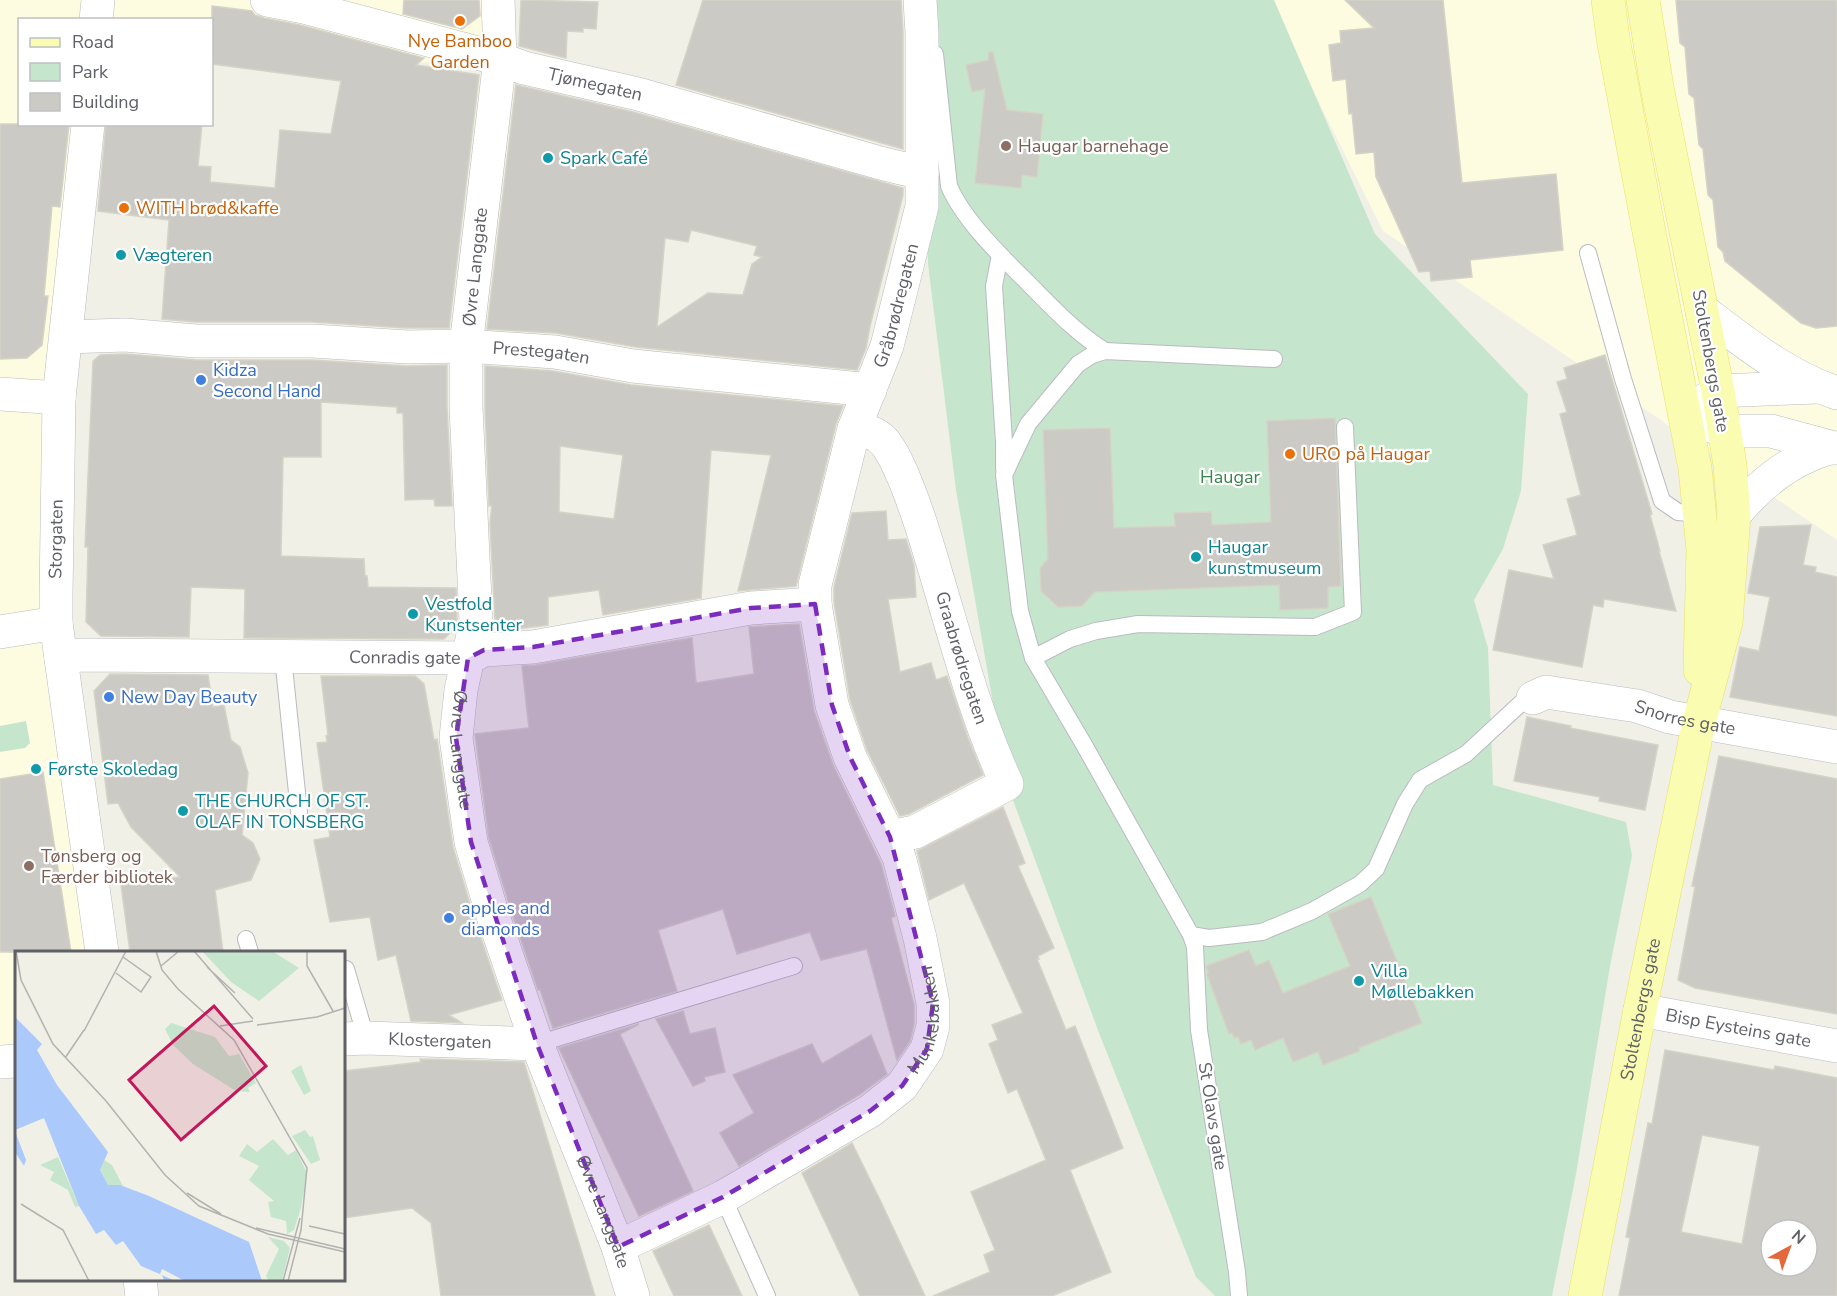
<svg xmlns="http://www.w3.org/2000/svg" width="1837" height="1296" viewBox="0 0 1837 1296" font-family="'Nunito Sans',sans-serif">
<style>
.commercial{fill:#fdfce0}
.green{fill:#c5e6cc}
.building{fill:#cccac4;stroke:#d5d3c6;stroke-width:1.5;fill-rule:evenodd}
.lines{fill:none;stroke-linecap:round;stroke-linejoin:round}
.lane-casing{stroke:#b9bbc0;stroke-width:18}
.street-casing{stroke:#b9bbc0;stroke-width:34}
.secondary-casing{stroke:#b9bac0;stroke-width:34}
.primary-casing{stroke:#ece164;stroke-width:34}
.lane{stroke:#fff;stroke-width:16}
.street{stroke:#fff;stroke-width:33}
.secondary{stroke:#fff;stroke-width:33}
.primary{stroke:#fafcb1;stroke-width:33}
.marked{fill:#7b2cbf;fill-opacity:0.2;stroke:#7b2cbf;stroke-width:4.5;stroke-dasharray:12 8;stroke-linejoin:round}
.food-dot{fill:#e8710a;stroke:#fff;stroke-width:2}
.education-dot{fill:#8d6e63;stroke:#fff;stroke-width:2}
.culture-dot{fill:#0f9aa8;stroke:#fff;stroke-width:2}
.shop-dot{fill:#3f7fe0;stroke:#fff;stroke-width:2}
.labels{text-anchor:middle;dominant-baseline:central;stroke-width:4.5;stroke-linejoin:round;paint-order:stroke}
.food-label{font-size:18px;fill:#c56008;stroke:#fff;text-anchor:start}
.street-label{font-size:18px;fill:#5f6167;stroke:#fff}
.education-label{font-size:18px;fill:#785e54;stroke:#fff;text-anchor:start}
.culture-label{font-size:18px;fill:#0d838f;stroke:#fff;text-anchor:start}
.shop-label{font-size:18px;fill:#366cbe;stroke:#fff;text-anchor:start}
.park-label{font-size:18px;fill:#39844b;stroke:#fff}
.inset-road{fill:none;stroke:#b2b3b0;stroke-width:1.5}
.view{fill:#c2185b;fill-opacity:0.15;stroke:#c2185b;stroke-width:3}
.inset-edge{fill:none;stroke:#5f6167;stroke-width:3}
</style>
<rect width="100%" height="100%" fill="#f0f0e7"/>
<g class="commercial">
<polygon points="0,0 505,0 503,63 212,61 212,20 20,20 20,124 84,125 53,624 97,952 16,952 16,1070 0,1073"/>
<polygon points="1268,0 1837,0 1837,540 1383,231"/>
</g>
<g class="green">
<polygon points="934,0 1274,0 1375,234 1528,394 1521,491 1503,549 1474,600 1488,648 1493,785 1626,822 1632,856 1610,966 1576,1174 1552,1296 1215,1296 1196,1277 1099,1033 1007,784 956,490 928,264 923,43"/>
<polygon points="26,721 30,743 25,748 0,752 0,726"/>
</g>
<g class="building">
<polygon points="404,0 479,0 480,16 462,29 403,14"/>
<polygon points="521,0 598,2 596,29 583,28 583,32 567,31 566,58 519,46"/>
<polygon points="703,0 901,0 903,34 903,149 676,85"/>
<polygon points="1345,0 1443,0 1462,183 1556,174 1563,250 1470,260 1472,277 1431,281 1430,271 1419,272 1376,177 1374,152 1356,154 1352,113 1349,114 1346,79 1333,81 1329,45 1341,43 1340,31 1374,28"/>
<polygon points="1676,0 1837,0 1837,326 1816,328 1801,323 1725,261 1723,252 1718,247 1713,200 1708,195 1703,149 1699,145 1694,98 1689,94 1685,47 1680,43"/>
<polygon points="212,6 252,11 255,15 264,18 300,25 424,58 416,65 479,75 449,328 407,328 313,322 197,322 162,319 169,220 98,211 106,124 202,124 198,166 211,167 210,182 275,188 280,130 331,134 341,81 212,64"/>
<polygon points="989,52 993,52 1007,110 1043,114 1037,177 1022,175 1021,188 975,183 985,89 972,92 966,65 988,60"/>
<path d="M516 85 633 112 903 188V195L870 326 866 348 857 370 636 347 556 333 487 329ZM691 230 757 246 754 255 762 257 752 264 743 295 708 293 657 327 665 238 688 242Z"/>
<polygon points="0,124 69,124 60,207 52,206 44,296 48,296 42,345 27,358 0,359"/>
<polygon points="125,354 196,360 312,360 406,366 447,365 447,408 452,506 435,506 434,499 405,500 403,413 397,413 397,407 321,402 321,457 283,457 281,556 364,559 365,576 367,576 368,587 456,588 457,619 455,628 444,639 244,638 245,589 191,587 189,637 101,636 86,622 88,547 85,547 93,361 100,355"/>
<polygon points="1605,355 1652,514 1650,515 1660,551 1659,551 1676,611 1604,599 1603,607 1593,605 1582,667 1493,650 1509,570 1554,579 1543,545 1577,535 1567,499 1581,495 1560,414 1567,412 1557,382 1567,379 1564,368"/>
<path d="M485 366 553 371 631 385 843 406 836 424 796 586 738 591 771 455 711 450 701 598 603 615 599 590 548 597V625L507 630 495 620 490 523 492 505 489 506 485 407ZM560 446 623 455 614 519 559 512Z"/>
<polygon points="1335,418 1341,586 1328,587 1328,608 1280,610 1279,585 1095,592 1082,606 1058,607 1041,591 1040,568 1048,559 1043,430 1110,428 1114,528 1175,526 1174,513 1211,512 1212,525 1271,522 1267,421"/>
<polygon points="886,511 888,540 906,539 914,565 916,597 888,599 900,672 931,663 936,680 947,676 968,738 983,775 909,814 900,816 867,750 850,700 834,602 834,587 852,513"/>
<polygon points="1811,525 1803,565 1816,567 1815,572 1837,577 1837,716 1730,697 1740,647 1759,651 1770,597 1748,593 1760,527"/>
<polygon points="799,624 814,711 833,765 881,864 895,916 891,918 914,1005 914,1024 910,1041 897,1060 867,949 821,960 810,932 737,954 723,909 658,930 677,991 553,1028 540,989 538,990 511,910 489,838 475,734 529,728 522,666 536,665 692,638 696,683 754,674 749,627"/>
<polygon points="110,674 208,675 213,707 224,705 231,740 240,747 248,773 242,835 253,843 260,859 251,880 215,890 223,952 130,952 121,885 180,877 131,827 118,803 108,804 94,691"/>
<polygon points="321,676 415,676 424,684 434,740 437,739 453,847 475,921 502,1000 449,1015 462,1023 411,1021 396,955 378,960 370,917 330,922 314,840 330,837 317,743 327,742 326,736 328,735"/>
<polygon points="1527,717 1571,726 1570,728 1658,745 1645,810 1599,801 1600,797 1514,781"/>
<polygon points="1719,756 1837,779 1837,1014 1695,988 1678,980 1695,887 1692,886"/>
<polygon points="43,772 71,952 0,952 0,779"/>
<polygon points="1003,807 1025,863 1018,866 1054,948 1038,956 1039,959 1037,959 1066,1030 1075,1026 1123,1148 1070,1170 1111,1272 1052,1296 933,1296 990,1272 984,1255 995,1250 971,1192 1046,1160 1017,1089 1008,1093 989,1044 998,1040 992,1025 1023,1013 964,883 929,900 917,851"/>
<polygon points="1371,897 1422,1023 1359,1048 1360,1051 1323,1065 1318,1052 1293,1062 1283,1038 1255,1050 1251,1040 1241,1044 1238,1037 1234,1038 1232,1033 1229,1034 1207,975 1208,972 1206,966 1249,950 1256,966 1269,960 1283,993 1350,966 1328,914"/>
<polygon points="683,1011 690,1034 715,1028 725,1072 704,1077 705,1081 693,1086 656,1019"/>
<polygon points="639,1024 620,1034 693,1191 639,1216 559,1048"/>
<polygon points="871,1035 887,1074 859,1095 739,1166 720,1133 754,1113 733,1075 812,1044 822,1064"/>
<path d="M1665 1050 1774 1070 1775 1066 1837 1078V1296H1619L1630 1238 1626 1237 1648 1123 1652 1124ZM1702 1135 1760 1146 1742 1244 1681 1232ZM1771 1230H1807V1266H1771Z"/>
<polygon points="420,1059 524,1062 595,1296 441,1296 431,1223 412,1208 344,1218 344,1071 421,1062"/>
<polygon points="852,1143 881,1202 925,1296 860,1296 802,1173"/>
<polygon points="709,1225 742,1296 674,1296 653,1251"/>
</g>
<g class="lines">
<g class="lane-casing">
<g id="lane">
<path d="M935 54 949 186C964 221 1002 257 1028 283 1053 308 1075 332 1105 351"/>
<polyline points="1588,253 1623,379 1662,501 1678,512 1699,514"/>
<polyline points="1000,255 994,286 1004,442 1004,469"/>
<polyline points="283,657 299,812"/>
<polyline points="1033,658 1070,639 1096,631 1138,624 1315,627 1353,612 1345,427"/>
<polyline points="1191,935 1209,938 1262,932 1312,911 1360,884 1376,869 1405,804 1420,780 1466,754 1520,704 1533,698"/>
<polyline points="246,939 250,952"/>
<polyline points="346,969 366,1038"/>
<polyline points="537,1044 794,966"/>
<polyline points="723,1197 767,1296"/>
<polyline points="1239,1296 1237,1272 1199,1030 1195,947 1191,935 1083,743 1033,658 1020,611 1004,475 1028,424 1078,364 1092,355 1105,351 1274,359"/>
</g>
</g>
<g class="street-casing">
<g id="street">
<path id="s1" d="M267 0 304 7 500 59 524 68 638 94 884 164 922 173"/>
<path id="s2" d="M498 0 500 59 466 346V407L476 621 461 690 456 738 471 842 493 916 537 1044 618 1247 633 1296"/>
<polyline points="96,20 98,0"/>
<polyline points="88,124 59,398 56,595 56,623 102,952"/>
<path id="s3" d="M66 337 125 335 196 341H313L407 347 466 346 555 352 633 366 870 390"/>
<polyline points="0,394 59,398"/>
<path id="s4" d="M854 429C867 430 879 434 886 444 894 454 898 465 903 476 916 506 925 536 934 567 956 640 975 715 1007 784L915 832 890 837"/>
<polyline points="0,632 56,623"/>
<path id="s5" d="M61 658 81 655 468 658 484 650 533 647 751 608 815 604"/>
<path id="s6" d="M1533 698 1546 692 1637 706 1670 717 1837 747"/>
<path id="s7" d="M1640 1010 1837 1046"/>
<path id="s8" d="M344 1039 366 1038 537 1044"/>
<polyline points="0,1062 16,1061"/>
<path id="s9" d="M618 1247 723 1197 870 1111 902 1086 927 1049 933 1026V1003L920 938 899 857 850 757 832 705 815 604V585L854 429 887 346 922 206V33L920 0"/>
<polyline points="140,1280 142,1296"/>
</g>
</g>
<g class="secondary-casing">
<g id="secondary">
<path d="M1702 310C1744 342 1786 376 1837 393"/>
<polyline points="1694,408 1718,391 1818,387"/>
<polyline points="1686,414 1723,431 1771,431 1830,447"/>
<path d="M1734 515C1755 490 1779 468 1810 455 1819 451 1827 447 1837 448"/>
</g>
</g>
<g class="primary-casing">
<g id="primary">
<polyline points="1608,0 1613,38 1650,237 1695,468 1703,550 1700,670"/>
<path id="s10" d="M1585 1296 1640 1010 1699 722 1726 622 1734 515 1730 465 1718 391 1657 87 1643 0"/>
</g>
</g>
<use href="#lane" class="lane"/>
<use href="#street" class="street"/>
<use href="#secondary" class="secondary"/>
<use href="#primary" class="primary"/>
</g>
<path class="marked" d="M815 604 832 705 850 757 890 837 933 1003 927 1049 902 1086 870 1111 723 1197 618 1247 537 1044 471 842 456 738 468 658 484 650 533 647 751 608Z"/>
<g class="food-dot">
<circle cx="460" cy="21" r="6"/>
<circle cx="124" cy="208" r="6"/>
<circle cx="1290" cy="454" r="6"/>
</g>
<g class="education-dot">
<circle cx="1006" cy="146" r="6"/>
<circle cx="29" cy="866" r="6"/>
</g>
<g class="culture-dot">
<circle cx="548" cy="158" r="6"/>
<circle cx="121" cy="255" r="6"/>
<circle cx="1196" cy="557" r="6"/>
<circle cx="413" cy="614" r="6"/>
<circle cx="36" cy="769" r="6"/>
<circle cx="183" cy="811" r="6"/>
<circle cx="1359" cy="981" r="6"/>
</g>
<g class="shop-dot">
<circle cx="201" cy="380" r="6"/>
<circle cx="109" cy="697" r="6"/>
<circle cx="449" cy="918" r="6"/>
</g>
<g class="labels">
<g class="food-label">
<text x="460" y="41" text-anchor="middle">Nye Bamboo<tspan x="460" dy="21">Garden</tspan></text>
<text x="136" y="208">WITH brød&amp;kaffe</text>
<text x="1302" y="454">URO på Haugar</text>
</g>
<g class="street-label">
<text stroke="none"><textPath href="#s1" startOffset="339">Tjømegaten</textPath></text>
<text transform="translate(475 267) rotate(-84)">Øvre Langgate</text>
<text stroke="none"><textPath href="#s9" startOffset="1148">Gråbrødregaten</textPath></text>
<text stroke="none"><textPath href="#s3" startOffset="476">Prestegaten</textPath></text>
<text transform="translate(1711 361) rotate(80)">Stoltenbergs gate</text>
<text transform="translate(56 539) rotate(-89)">Storgaten</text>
<text stroke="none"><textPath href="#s5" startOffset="344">Conradis gate</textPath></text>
<text stroke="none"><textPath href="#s4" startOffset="264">Graabrødregaten</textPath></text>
<text stroke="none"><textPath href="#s6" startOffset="156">Snorres gate</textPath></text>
<text stroke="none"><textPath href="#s2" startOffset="754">Øvre Langgate</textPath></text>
<text stroke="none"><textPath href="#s10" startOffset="292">Stoltenbergs gate</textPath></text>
<text stroke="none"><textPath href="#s9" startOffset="400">Munkebakken</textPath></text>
<text stroke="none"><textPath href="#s7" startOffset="100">Bisp Eysteins gate</textPath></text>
<text stroke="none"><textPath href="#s8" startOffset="96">Klostergaten</textPath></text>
<text transform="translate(1213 1116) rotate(81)">St Olavs gate</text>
<text stroke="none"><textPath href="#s2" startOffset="1240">Øvre Langgate</textPath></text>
</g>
<g class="education-label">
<text x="1018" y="146">Haugar barnehage</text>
<text x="41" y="856">Tønsberg og<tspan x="41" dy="21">Færder bibliotek</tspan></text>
</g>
<g class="culture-label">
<text x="560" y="158">Spark Café</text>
<text x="133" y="255">Vægteren</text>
<text x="1208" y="547">Haugar<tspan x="1208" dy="21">kunstmuseum</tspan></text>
<text x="425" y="604">Vestfold<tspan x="425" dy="21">Kunstsenter</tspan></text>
<text x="48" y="769">Første Skoledag</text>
<text x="195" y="801">THE CHURCH OF ST.<tspan x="195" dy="21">OLAF IN TONSBERG</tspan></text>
<text x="1371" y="971">Villa<tspan x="1371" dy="21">Møllebakken</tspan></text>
</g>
<g class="shop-label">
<text x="213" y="370">Kidza<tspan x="213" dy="21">Second Hand</tspan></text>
<text x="121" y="697">New Day Beauty</text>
<text x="461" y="908">apples and<tspan x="461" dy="21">diamonds</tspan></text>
</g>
<g class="park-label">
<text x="1230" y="477">Haugar</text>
</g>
</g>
<g transform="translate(15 951)">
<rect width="330" height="330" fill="#f0f0e7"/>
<path d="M187 0H257L284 17 244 50 216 31ZM156 72 200 86 214 105 224 103 241 132 233 137 235 141 221 140 178 113 158 94 150 78ZM286 114 296 140 289 144 276 120ZM290 179 295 186 298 185 305 209 296 213 277 185ZM258 188 273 204 281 199 292 222 286 257 279 279 272 283 271 270 256 266 253 251 259 250 234 229 244 215 224 205 232 193 242 201ZM43 206 64 255 60 256 53 239 35 229 39 221 25 214ZM89 209 97 214 108 235 93 234 85 219ZM253 286 269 290 275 297 267 330H254L251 325 264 298Z" fill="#c5e6cc"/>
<path d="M0 66 27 93 22 99 42 134 93 201 85 219 93 234H105L134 245 234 291 247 330H170L147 318 145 323 160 330H149L147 324 126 315 108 290 101 294 89 279 81 283 64 255 29 167 0 179ZM0 180 11 209 9 215 0 201Z" fill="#acc9fc"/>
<path class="inset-road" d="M1 0 6 29 38 93 92 151M141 0 147 19 163 38 219 89 292 217 286 279 273 330M179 0 238 68M292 0V15L318 60M146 15 164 0M192 16 220 42M101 22 126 41 136 26 108 6M242 74 302 66 330 57M205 75 238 70M69 80 111 0M50 107 69 79M91 150 150 224 184 255 253 283 330 301M172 242 206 263M6 253 48 279 74 330M294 275 330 283M241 277 330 298M268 330 285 267"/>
<path class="view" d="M199 55 251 115 166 189 114 129Z"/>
<rect width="330" height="330" class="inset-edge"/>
</g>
<rect x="18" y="18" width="195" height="108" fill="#ffffff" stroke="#bfc0c2" stroke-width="1.5"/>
<rect x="30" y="38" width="30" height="9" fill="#fafcb1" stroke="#bfc0c2" stroke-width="1.5"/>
<text x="72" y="48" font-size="18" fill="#5f6167">Road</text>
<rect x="30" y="63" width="30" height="18" fill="#c5e6cc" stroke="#bfc0c2" stroke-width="1.5"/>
<text x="72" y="78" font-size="18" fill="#5f6167">Park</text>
<rect x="30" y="93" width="30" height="18" fill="#cccac4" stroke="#bfc0c2" stroke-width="1.5"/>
<text x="72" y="108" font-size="18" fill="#5f6167">Building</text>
<g transform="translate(1789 1248) rotate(41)"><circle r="28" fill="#ffffff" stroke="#bfc0c2" stroke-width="1.5"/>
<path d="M0-4.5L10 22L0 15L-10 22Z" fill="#e3683b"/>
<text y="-9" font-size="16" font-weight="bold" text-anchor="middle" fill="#5f6167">N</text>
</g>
</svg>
